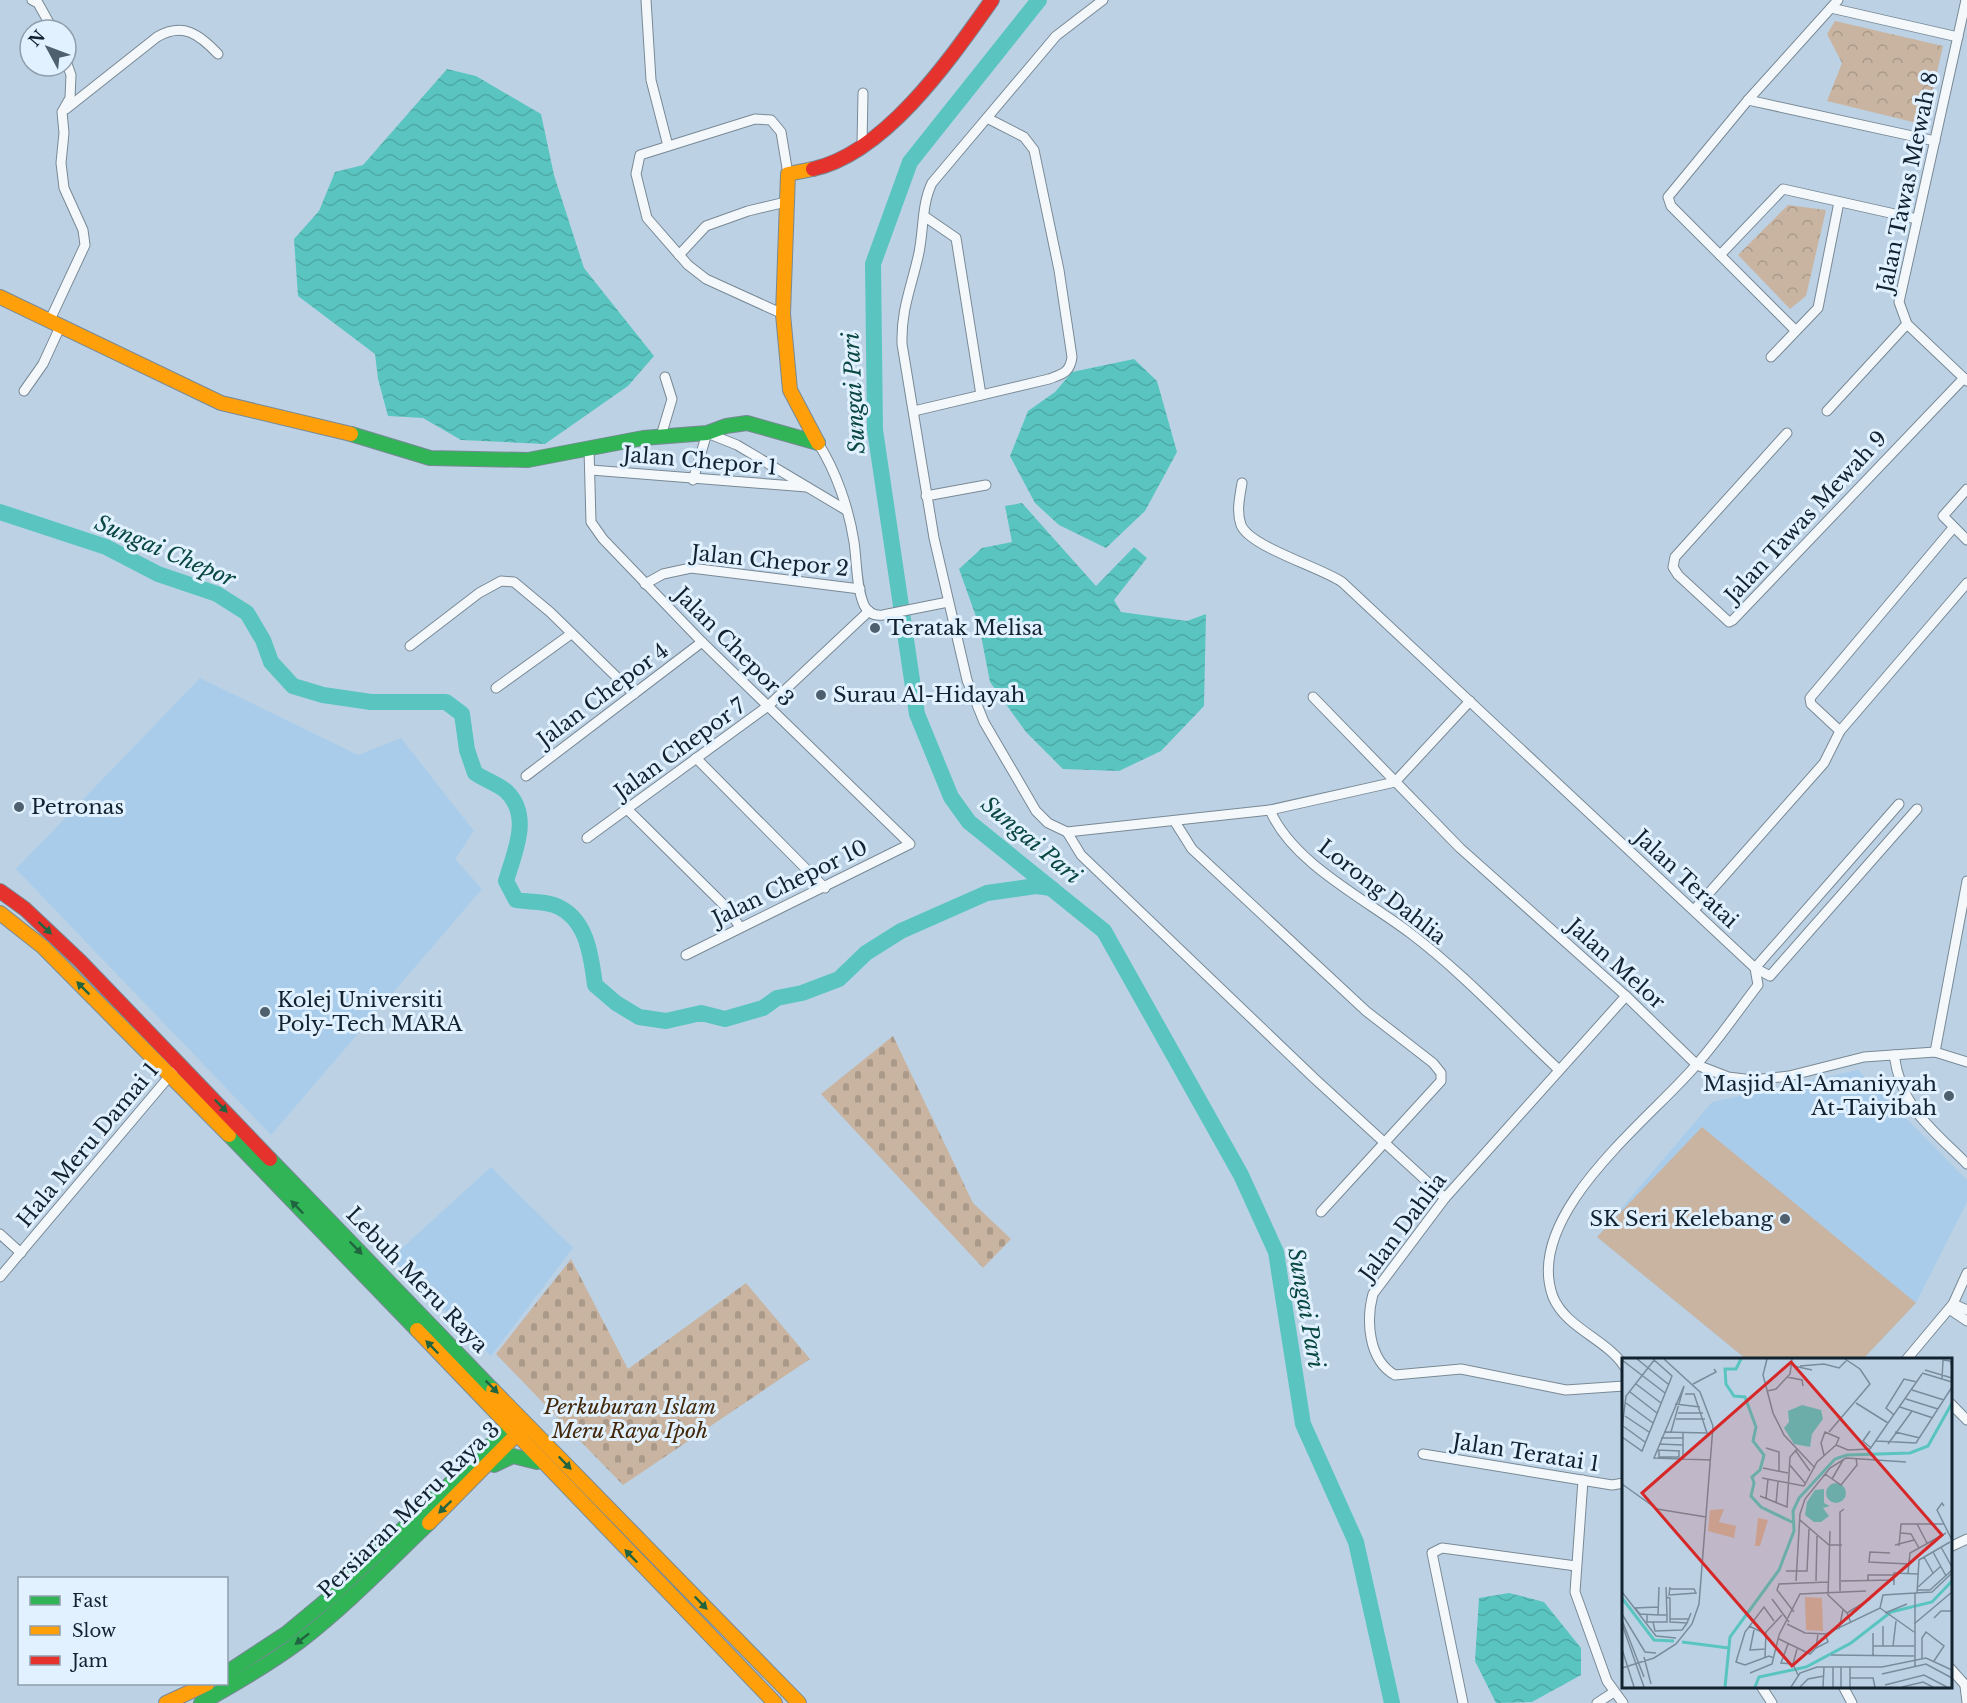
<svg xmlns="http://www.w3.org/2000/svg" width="1967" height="1703" viewBox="0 0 1967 1703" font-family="'Libre Baskerville',serif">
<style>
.built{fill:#a9ccea}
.cemetery{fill:url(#cemetery-stones)}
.park{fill:url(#park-crowns)}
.pitch{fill:#c8b4a0}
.water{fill:url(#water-waves)}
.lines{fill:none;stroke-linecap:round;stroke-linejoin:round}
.river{stroke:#5ac5c0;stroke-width:16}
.street-casing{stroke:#788996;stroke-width:11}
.fast-casing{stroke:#788996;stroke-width:16}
.slow-casing{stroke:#788996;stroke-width:16}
.jam-casing{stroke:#788996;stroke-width:16}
.street{stroke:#f5f8fb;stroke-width:9}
.fast{stroke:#30b455;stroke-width:14}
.slow{stroke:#ff9f0a;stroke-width:14}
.jam{stroke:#e5322d;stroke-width:14}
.oneway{fill:#206440}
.poi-dot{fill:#4e606e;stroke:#e1f1ff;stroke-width:2}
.labels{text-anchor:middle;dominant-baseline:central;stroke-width:6;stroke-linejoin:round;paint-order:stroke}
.street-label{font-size:21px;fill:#13222f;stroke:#e1f1ff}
.poi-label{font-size:21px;fill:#13222f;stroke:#e1f1ff;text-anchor:start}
.park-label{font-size:21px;font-style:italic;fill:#45290b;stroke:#e1f1ff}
.water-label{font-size:22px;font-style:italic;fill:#094740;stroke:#e1f1ff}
.inset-river{fill:none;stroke:#5ac5c0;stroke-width:3}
.inset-road{fill:none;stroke:#788c9c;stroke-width:1.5}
.view{fill:#d62828;fill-opacity:0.15;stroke:#d62828;stroke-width:3}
.inset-edge{fill:none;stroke:#13222f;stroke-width:3}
</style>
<defs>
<pattern id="cemetery-stones" width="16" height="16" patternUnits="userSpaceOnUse" patternTransform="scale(1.5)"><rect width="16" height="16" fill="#c8b4a0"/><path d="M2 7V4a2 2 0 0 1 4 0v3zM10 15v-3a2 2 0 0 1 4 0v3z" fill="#ab9a8a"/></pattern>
<pattern id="park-crowns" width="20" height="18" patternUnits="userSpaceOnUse" patternTransform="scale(1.5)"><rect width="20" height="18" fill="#c8b4a0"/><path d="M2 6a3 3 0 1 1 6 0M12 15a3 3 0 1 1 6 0" fill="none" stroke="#ab9a8a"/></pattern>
<pattern id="water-waves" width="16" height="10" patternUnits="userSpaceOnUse" patternTransform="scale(1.5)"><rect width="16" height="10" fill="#5ac5c0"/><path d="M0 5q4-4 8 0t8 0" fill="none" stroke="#4da9a5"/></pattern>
</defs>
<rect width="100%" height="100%" fill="#bcd2e4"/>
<g class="built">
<polygon points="200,678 358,755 401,738 474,831 455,859 482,889 271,1135 16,869"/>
<polygon points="1858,1070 1967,1180 1967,1202 1916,1303 1863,1359 1746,1359 1597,1237 1712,1102"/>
<polygon points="491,1167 573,1248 491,1356 391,1258"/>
</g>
<g class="cemetery">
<polygon points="893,1036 973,1203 1011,1239 983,1268 821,1094"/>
<polygon points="571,1259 628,1369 746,1283 810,1359 623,1485 496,1354"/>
</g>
<g class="park">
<polygon points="1835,21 1943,46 1925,125 1827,101 1842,63 1827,34"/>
<polygon points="1788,205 1826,210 1806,296 1790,309 1738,255"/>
</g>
<polygon class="pitch" points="1702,1127 1916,1303 1863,1359 1746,1359 1597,1237"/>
<g class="water">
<polygon points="447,69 476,76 541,114 554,175 584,268 654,356 628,386 545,444 461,440 423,418 388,416 378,379 375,354 298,296 294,239 319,211 335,172 363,165"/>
<polygon points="1134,359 1157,381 1177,452 1145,511 1106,548 1059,525 1035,503 1010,456 1028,411 1055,392 1072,372"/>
<polygon points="1022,503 1096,586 1134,547 1147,558 1114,600 1121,612 1187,621 1206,614 1204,706 1161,751 1119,771 1063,769 1026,732 990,682 979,625 959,569 982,548 1012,542 1005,506"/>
<polygon points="1509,1593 1544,1602 1581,1648 1581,1675 1532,1702 1496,1703 1475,1661 1479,1598"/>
</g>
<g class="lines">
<g class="river">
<polyline points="1039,0 910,162 873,264 875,430 917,714 951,797 969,822 1104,931 1241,1175 1276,1252 1303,1424 1356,1542 1392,1703"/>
<path d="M0 512 106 547 158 574 217 594 247 613 263 640 271 662 293 686 323 695 371 702H446L462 714 467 750 475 773C485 780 500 785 507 792 532 817 514 853 506 881L516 900C527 902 543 901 554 905 587 917 591 955 595 985L616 1003 639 1017 666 1021 701 1013 725 1019 763 1008 777 998 802 993 839 979 866 953 901 931 987 893 1036 886 1051 888"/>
</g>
<g class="street-casing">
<g id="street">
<polyline points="32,0 38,3 53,30"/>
<polyline points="646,0 651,80 668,146"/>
<path d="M1103 0 1056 36 932 183C921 205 924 233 918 257 911 288 901 310 902 344L934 538 967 680 984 722 1036 811 1048 823 1067 832 1270 810 1395 782 1470 701"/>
<polyline points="1966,0 1899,302 1907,324 1967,381"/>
<polyline points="1831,8 1958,37"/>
<polyline points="1748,100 1935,141"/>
<path d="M66 109 157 37C183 22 199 34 218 54"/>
<polyline points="862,144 863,93"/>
<polyline points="924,216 956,238 981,395"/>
<polyline points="679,255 706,226 748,211 786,202"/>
<polyline points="1720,255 1783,189 1917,219"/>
<polyline points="783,314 706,279 688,265 647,218 636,174 640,155 755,119 771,120 781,132 788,174"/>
<polyline points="49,322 85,245 83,230 64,188 61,163 64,133 62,112 70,98 71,75 66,61"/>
<polyline points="1795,330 1671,206 1668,197 1748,100 1838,0"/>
<polyline points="1771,357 1818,308 1839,202"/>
<polyline points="24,391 43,364 60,327"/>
<path d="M914 411 1049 379C1062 374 1070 373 1072 357L1059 270 1034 150 1024 137 987 118"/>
<polyline points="1827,411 1907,324"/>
<polyline points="1787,433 1675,557 1673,567 1678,575 1729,622 1733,620 1964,378"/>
<polyline points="661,436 672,399 665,377"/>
<path d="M818 443C836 471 849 509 854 542 857 562 856 586 864 605 868 613 875 616 883 615L948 602"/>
<polyline points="589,449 591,522 603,539 702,642 910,844 686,955"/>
<polyline points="591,470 807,487"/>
<polyline points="693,480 707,433 737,445 846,510"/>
<path d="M1242 483C1240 496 1236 511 1241 525 1250 547 1320 567 1342 582L1755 968 1770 976 1917 809"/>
<polyline points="1967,489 1943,516 1967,540"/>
<polyline points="926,496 986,485"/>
<polyline points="645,584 663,574 691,568 860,589"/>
<polyline points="410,646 479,593 501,581 514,582 550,612 634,694"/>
<polyline points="496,688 571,634"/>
<polyline points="1313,697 1460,848 1626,996 1697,1065 1728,1077 1753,1080 1789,1076 1864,1057 1935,1052 1967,1062"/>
<polyline points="1840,731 1811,704 1810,698 1953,528"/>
<polyline points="696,758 825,888"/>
<polyline points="526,776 702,642"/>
<polyline points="627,809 726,907 740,927"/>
<path d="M1270 810C1292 863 1367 900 1410 933 1462 972 1511 1025 1559 1070"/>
<polyline points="1175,822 1192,849 1366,1011 1433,1063 1441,1073 1441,1081 1321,1212"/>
<polyline points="1067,832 1081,855 1315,1079 1445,1198"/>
<polyline points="587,838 768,706 869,611"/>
<polyline points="1694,910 1824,763 1840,731 1967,583"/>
<polyline points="1755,968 1899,804"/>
<polyline points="1935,1052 1967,881"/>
<path d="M1894 1055C1902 1109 1930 1127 1967 1164"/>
<polyline points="0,1234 21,1253"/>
<polyline points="0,1277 173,1072"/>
<polyline points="1953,1304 1967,1310"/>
<polyline points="1949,1309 1967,1321"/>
<polyline points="1906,1360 1953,1304 1967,1273"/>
<path d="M1624 1366C1606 1339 1566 1328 1553 1297 1522 1214 1652 1118 1697 1064 1719 1039 1738 1011 1758 985L1755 968"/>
<path d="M1624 1386 1566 1390 1461 1369 1395 1375C1368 1360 1366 1320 1373 1294L1445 1198 1626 996"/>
<polyline points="1950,1403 1967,1420"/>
<polyline points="1423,1454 1612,1485 1624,1483"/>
<polyline points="1583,1480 1575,1592 1607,1681 1623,1703"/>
<polyline points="1950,1547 1967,1539"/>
<polyline points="1950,1668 1967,1687"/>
<polyline points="1761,1686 1772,1703"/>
<polyline points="1843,1686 1852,1703"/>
<polyline points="1965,1686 1967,1702"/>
<polyline points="1463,1703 1432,1553 1442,1548 1576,1566"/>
<polyline points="1597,1703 1614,1692"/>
</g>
</g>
<g class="fast-casing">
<g id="fast">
<polyline points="351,434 430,458 528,460 643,438 707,433 726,426 747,423 818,443"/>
<polyline points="229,1135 417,1330"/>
<polyline points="270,1159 493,1390"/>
<polyline points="494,1465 513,1456 537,1462"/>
<polyline points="226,1673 287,1633 334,1594 509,1428 517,1424"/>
<path d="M201 1703C235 1684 268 1665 299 1642 346 1606 387 1563 429 1523"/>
</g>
</g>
<g class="slow-casing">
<g id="slow">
<polyline points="813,169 788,174 783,314 790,390 818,443"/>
<polyline points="0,297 221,403 351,434"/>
<polyline points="0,913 43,947 229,1135"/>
<polyline points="417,1330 775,1703"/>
<polyline points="493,1390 799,1703"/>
<polyline points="429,1523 520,1431"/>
<polyline points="166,1703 207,1684"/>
</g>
</g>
<g class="jam-casing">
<g id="jam">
<path d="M813 169C886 153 951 58 992 0"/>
<polyline points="0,891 25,909 80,961 270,1159"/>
</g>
</g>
<use href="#street" class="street"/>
<use href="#fast" class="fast"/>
<use href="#slow" class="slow"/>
<use href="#jam" class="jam"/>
</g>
<defs><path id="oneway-solid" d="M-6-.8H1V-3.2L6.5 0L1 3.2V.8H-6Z" transform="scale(1.5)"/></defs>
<g class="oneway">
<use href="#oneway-solid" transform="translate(45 928) rotate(43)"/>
<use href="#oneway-solid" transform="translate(83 988) rotate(-135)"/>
<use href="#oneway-solid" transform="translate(221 1106) rotate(46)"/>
<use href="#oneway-solid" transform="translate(297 1207) rotate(-134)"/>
<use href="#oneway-solid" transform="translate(356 1248) rotate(46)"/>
<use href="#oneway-solid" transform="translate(432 1347) rotate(-134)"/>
<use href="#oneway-solid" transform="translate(492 1387) rotate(45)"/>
<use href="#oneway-solid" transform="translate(565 1463) rotate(46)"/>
<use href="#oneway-solid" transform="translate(445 1507) rotate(136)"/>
<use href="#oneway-solid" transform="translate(631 1556) rotate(-134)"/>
<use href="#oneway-solid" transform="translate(701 1603) rotate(46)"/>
<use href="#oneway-solid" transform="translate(302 1639) rotate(142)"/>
</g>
<g class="poi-dot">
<circle cx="875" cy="628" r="6"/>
<circle cx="821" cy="695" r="6"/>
<circle cx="19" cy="807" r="6"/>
<circle cx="265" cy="1012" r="6"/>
<circle cx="1949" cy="1096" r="6"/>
<circle cx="1785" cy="1219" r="6"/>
</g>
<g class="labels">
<g class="street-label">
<text transform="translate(1908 182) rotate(-78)">Jalan Tawas Mewah 8</text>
<text transform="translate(700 461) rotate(5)">Jalan Chepor 1</text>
<text transform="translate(1806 517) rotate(-47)">Jalan Tawas Mewah 9</text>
<text transform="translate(770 561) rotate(6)">Jalan Chepor 2</text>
<text transform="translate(734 647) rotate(45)">Jalan Chepor 3</text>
<text transform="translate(603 695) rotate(-37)">Jalan Chepor 4</text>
<text transform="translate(680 749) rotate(-36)">Jalan Chepor 7</text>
<text transform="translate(1686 879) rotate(43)">Jalan Teratai</text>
<text transform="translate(790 883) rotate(-26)">Jalan Chepor 10</text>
<text transform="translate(1382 892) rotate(38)">Lorong Dahlia</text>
<text transform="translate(1616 964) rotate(42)">Jalan Melor</text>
<text transform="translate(88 1145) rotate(-50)">Hala Meru Damai 1</text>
<text transform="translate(1403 1227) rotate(-53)">Jalan Dahlia</text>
<text transform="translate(417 1280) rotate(46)">Lebuh Meru Raya</text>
<text transform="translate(1526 1453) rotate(9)">Jalan Teratai 1</text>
<text transform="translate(409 1510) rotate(-44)">Persiaran Meru Raya 3</text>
</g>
<g class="poi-label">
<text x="887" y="628">Teratak Melisa</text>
<text x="833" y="695">Surau Al-Hidayah</text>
<text x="31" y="807">Petronas</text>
<text x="277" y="1000">Kolej Universiti<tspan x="277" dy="24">Poly-Tech MARA</tspan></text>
<text x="1937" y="1084" text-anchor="end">Masjid Al-Amaniyyah<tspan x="1937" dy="24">At-Taiyibah</tspan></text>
<text x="1773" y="1219" text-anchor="end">SK Seri Kelebang</text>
</g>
<g class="park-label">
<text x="630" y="1407">Perkuburan Islam<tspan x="630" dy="24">Meru Raya Ipoh</tspan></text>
</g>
<g class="water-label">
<text transform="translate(854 393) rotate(-93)">Sungai Pari</text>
<text transform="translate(165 551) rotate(23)">Sungai Chepor</text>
<text transform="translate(1031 840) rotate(40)">Sungai Pari</text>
<text transform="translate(1306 1308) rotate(80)">Sungai Pari</text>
</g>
</g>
<g transform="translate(1622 1358)">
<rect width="330" height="330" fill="#bcd2e4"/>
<path d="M102 151 97 164 114 168 112 180 86 173 88 152ZM136 160 146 162 138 188H133Z" fill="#c8b4a0"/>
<path d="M183 239 200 240 201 273 184 272Z" fill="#c8b4a0"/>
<path d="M180 47 199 52 201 61 190 76 188 89 172 86 162 70 167 64 166 53ZM204 135a10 10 0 1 1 20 0a10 10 0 1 1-20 0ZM202 131V145L208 148 201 150 207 158 199 164H192L183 157 185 144 193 132Z" fill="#5ac5c0"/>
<path class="inset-river" d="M119 1 114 11H103L104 26 112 38 123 39 134 69 131 83 142 97 138 112 130 119 132 125 129 138 139 149 172 165M0 240 32 282 52 283M60 284 107 290M103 329 108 279 157 212 172 173 171 153 177 140 213 101 225 97 288 95 306 88 330 45M133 329 137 319 184 309 229 285 269 254 310 244 330 223"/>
<path class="inset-road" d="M15 1 46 26M145 1 141 17 151 55 162 77 193 110M0 2 43 35M172 8 190 12M178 8 202 6 217 10 224 3M303 12 330 20M300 15 330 24M165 19 180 22 181 28M320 21 321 2 328 3 330 8M14 26 39 45M71 26 94 14 92 11M62 28 32 100 89 102M290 32 322 42M145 33 154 31 168 16 170 1M8 34 35 55M284 41 316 51M4 45 31 65M234 45 266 65M53 46 78 49M278 49 311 60M56 55H81M272 57 264 50 282 21 295 24M3 58 27 74M54 61H83M1 68 23 84M0 70 4 38 33 1M248 73 241 83 249 90M42 74 85 75 72 36H63M49 74 62 28M207 74 248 26 238 11 223 1M273 74 298 80M0 79 20 93 50 18 31 1M39 80H61M254 83 294 85 330 29M37 86 61 87M266 86 290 53M214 87 226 92 248 91 300 16M144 90 157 94V113M35 92 58 93M37 92V99H57V93M173 92 188 113M202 97 199 85 203 74 217 80 214 87M61 102V74M167 106 183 125M141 110 166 115M203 116 219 127 235 107 234 100M140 120 182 128M210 121 221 102M0 126 35 151 84 159M182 128 195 104 214 87M138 138 165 149 168 99 175 91M144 140 146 121M154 145 156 124M322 148 320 145 315 152 330 182M178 162 207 187H220M295 166 305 185M208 173 206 237 225 255 229 265M279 175 289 176 297 190M273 187 292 182M277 188 279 166H322M319 189 330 209M311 194 324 218M268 195 248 194 247 204 286 206M302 199 311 215M164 213H185L187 171M286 215 288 195 324 175M246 222V217H272M174 223 178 156 183 141 208 110 224 100 284 104M194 223 195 178M219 223 272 222M272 227V215L296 216M48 229 47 237 74 235 72 231H48M296 229 319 208M295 232H308L330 212M218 233V154L222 151M0 234 34 278 54 280M295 235 297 202 328 184M44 239 48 240V264L65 265 69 255M150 241 167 264M36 249 13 250 18 256 36 257 37 229M258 250 261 237 293 235M172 254 155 232 157 226 206 224M225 255 248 241M263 255 285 246M0 256 23 294 34 295M25 256V264H45V257M36 257H45L44 229M312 260 319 253H330M48 261H67M0 262 22 319M152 263 142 249 123 274 114 304 123 307 147 298 152 300M31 264 33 273 60 272 65 265M0 266 22 329M165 266 183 275 204 276 258 250 292 274M292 266 330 234M127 268 144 276M217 271 221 252M132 272 128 292 144 291M251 275V297M157 281 188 296 194 290 196 276M166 286 159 305 171 306M251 288H292M261 288V268M271 288 274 263M194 290 206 284 203 276M0 291 12 329M175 291 171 306 176 317M209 297 292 298M22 299 29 326M143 299 144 274 160 257M300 300V280L304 274 322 288 312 303M293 309V235L310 234 330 215M0 310 32 300 54 286 70 266 77 246 91 68 78 34 42 1M128 315 150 306 157 277 178 236 244 233M260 316 304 306 330 320M228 320H251L253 329M263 327 302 317 325 329M169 329 178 315 195 309H260L304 300 330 312M178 329 186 321 202 318M201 329 202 309M211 329V309M219 329V309M228 329V309M280 329 301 324 311 329"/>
<path class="view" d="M169 4 320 177 170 308 20 135Z"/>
<rect width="330" height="330" class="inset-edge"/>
</g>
<rect x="18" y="1577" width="210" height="108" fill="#e1f1ff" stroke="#8f9eac" stroke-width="1.5"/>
<rect x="30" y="1596" width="30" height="9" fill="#30b455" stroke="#8f9eac" stroke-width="1.5"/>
<text x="72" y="1607" font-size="18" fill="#13222f">Fast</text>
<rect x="30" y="1626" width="30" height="9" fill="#ff9f0a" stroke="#8f9eac" stroke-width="1.5"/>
<text x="72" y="1637" font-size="18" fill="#13222f">Slow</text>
<rect x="30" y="1656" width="30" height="9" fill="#e5322d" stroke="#8f9eac" stroke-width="1.5"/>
<text x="72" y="1667" font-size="18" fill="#13222f">Jam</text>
<g transform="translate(48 48) rotate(311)"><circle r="28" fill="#e1f1ff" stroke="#8f9eac" stroke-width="1.5"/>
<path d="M0-4.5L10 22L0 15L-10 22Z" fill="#4e606e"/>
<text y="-9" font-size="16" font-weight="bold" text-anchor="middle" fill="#13222f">N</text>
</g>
</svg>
